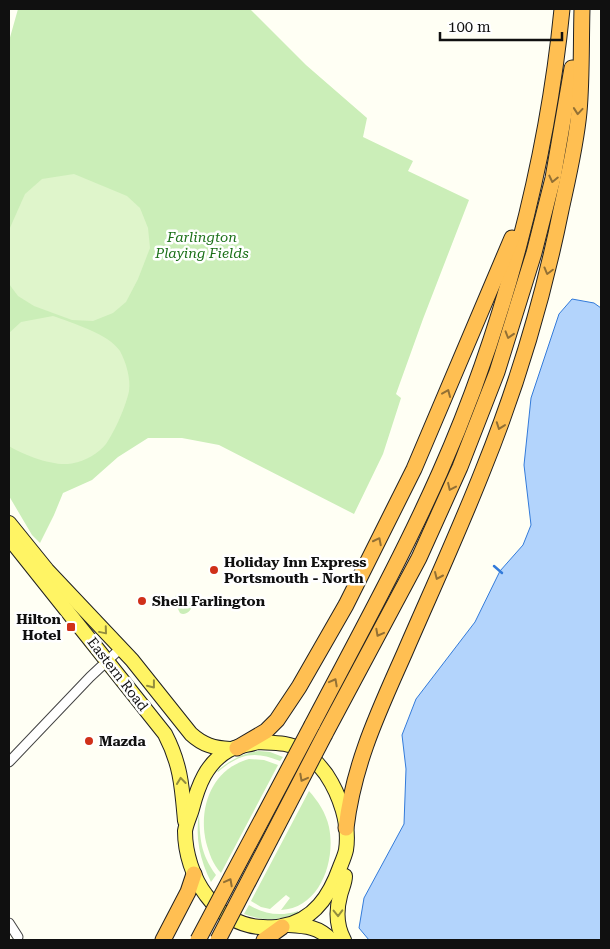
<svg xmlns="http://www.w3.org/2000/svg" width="610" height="949" viewBox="0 0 610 949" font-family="'Roboto Serif',serif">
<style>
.green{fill:#cbeeb8}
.pitch{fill:#dff5cb}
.water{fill:#b3d4fc;stroke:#337bda}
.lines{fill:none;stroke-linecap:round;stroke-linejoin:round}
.stream{stroke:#337bda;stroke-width:2.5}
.street-casing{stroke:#434343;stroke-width:11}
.primary-casing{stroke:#212121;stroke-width:16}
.highway-casing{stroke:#212121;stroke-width:17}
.street{stroke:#fff;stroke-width:9}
.primary{stroke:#fff464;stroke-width:14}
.highway{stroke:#ffbf52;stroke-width:15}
.highway-bridge-casing{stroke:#212121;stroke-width:17;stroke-linecap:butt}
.highway-bridge{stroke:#ffbf52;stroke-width:15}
.oneway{stroke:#937034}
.oneway2{stroke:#938d3e}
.poi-dot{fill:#d03019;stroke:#fff;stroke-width:2}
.labels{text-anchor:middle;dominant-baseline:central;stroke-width:5;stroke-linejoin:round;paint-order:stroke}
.park-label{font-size:14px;font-style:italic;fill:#1c7019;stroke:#fff}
.poi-label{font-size:14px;font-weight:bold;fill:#101010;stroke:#fff;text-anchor:start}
.street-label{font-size:14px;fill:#101010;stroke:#fff}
</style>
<rect width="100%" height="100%" fill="#fffff4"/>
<g class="green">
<polygon points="18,9 250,9 306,65 367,118 363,137 413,161 408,171 469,200 423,319 396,394 401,398 383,454 354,514 219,445 182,438 148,438 118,457 92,480 63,493 54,515 40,543 32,535 9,496 9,41"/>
<path d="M176 595 190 602 192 606C191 611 185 616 180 613L174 601Z"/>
<path d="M259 751 270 752 283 757 280 761C254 750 239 754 218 772L217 771C230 760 243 753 259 751Z"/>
<path d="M249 759 264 760 278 765 221 873C213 865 209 853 206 842 198 807 212 769 249 759Z"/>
<path d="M309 791C318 801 326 813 329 827 336 861 320 908 281 910L290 898 286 895 270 909 261 907 251 901Z"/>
<path d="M199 813C200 838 200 853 216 875L211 882C200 860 195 838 199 813Z"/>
<path d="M249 905C264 914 280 917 298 911V913C280 921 262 921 244 914Z"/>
</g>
<g class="pitch">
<polygon points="74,174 127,196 140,208 148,228 150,248 138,279 126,302 113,313 93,321 72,320 34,306 18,296 9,284 9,230 25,194 42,179"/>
<path d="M53 316C72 323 109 334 120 351 126 362 131 379 129 391 126 406 115 431 106 444 99 453 85 461 74 463 57 468 23 455 9 446V333L21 322Z"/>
</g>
<polygon class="water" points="572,299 594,303 601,308 601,940 369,940 359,928 364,898 404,824 406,769 402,735 416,699 475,622 500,571 523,545 531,525 524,465 531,398 559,314"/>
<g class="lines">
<polyline class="stream" points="494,566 502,573"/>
<g class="street-casing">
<g id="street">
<polyline points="9,762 90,677 121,648"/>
<polyline points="9,923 18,937"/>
</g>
</g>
<g class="primary-casing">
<g id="primary">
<path d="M9 523 47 570 132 660 191 734C203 745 214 748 230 749"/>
<path d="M9 538 165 734C181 765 182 787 185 821"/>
<path d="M258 742C273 743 288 742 302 750 312 756 319 765 326 774 340 795 350 824 346 850 345 855 342 862 340 867 330 895 314 921 282 926 276 928 269 927 263 927 240 927 219 913 206 895 193 878 185 853 185 831 186 824 190 816 192 809 198 786 206 763 229 750 237 746 249 745 258 742Z"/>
<path d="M289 925C306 926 319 927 331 940"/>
<path d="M344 940C337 927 336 911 340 896 341 890 345 883 345 876"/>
</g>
</g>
<g class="highway-casing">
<g id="highway">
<path d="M312 725C356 641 402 558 440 472 503 330 547 163 562 9"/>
<polyline points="325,734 419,558 460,467 497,372 534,253 553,178 572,68"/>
<polyline points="237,748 266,731 277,720 299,687 346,605 414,469 512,238"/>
<path d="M346 828C354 762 379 711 405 652 431 592 459 531 483 470 517 386 543 299 561 210 568 178 576 145 579 112 582 78 581 43 582 9"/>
<polyline points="163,940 188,892 194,874"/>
<polyline points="264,940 282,927"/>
</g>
</g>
<use href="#street" class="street"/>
<use href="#primary" class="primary"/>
<use href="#highway" class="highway"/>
<g class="highway-bridge-casing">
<g id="highway-bridge">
<polyline points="198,940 312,725"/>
<polyline points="218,940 325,734"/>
</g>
</g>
<use href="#highway-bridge" class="highway-bridge"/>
</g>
<defs><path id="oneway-chevron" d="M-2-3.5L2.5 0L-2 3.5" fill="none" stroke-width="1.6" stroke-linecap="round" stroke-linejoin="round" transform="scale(1.25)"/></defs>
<g class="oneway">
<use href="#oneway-chevron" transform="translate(578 111) rotate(95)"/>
<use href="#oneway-chevron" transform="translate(553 179) rotate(103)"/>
<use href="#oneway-chevron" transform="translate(548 271) rotate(105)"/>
<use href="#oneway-chevron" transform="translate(509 335) rotate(107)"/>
<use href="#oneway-chevron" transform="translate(447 393) rotate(-67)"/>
<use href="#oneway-chevron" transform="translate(500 426) rotate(110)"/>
<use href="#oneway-chevron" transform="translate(451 487) rotate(115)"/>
<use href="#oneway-chevron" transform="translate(378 541) rotate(-63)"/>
<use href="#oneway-chevron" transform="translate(438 576) rotate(114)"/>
<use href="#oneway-chevron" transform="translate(379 633) rotate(118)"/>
<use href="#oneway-chevron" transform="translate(334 682) rotate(-62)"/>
<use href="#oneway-chevron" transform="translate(303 778) rotate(118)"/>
<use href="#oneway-chevron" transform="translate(229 882) rotate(-62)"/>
</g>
<g class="oneway2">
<use href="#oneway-chevron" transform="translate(104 631) rotate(50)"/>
<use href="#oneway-chevron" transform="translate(152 685) rotate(52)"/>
<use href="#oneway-chevron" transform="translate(181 781) rotate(-96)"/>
<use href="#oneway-chevron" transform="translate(338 913) rotate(89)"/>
</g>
<g class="poi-dot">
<circle cx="214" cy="570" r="5"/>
<circle cx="142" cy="601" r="5"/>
<rect x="66" y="622" width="10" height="10" rx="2.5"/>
<circle cx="89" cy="741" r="5"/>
</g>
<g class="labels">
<g class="park-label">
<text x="202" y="237">Farlington<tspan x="202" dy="16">Playing Fields</tspan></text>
</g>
<g class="poi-label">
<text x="224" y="562">Holiday Inn Express<tspan x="224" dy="16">Portsmouth - North</tspan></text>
<text x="152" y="601">Shell Farlington</text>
<text x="61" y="619" text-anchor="end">Hilton<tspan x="61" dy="16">Hotel</tspan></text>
<text x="99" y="741">Mazda</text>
</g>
<g class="street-label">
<text transform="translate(118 674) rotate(52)">Eastern Road</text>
</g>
</g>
<rect width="610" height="949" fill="none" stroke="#101010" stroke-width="20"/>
<path d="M440 32v8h122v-8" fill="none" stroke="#101010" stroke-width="2.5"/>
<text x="448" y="32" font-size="15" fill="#101010" stroke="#ffffff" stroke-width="4" paint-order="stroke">100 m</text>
</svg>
